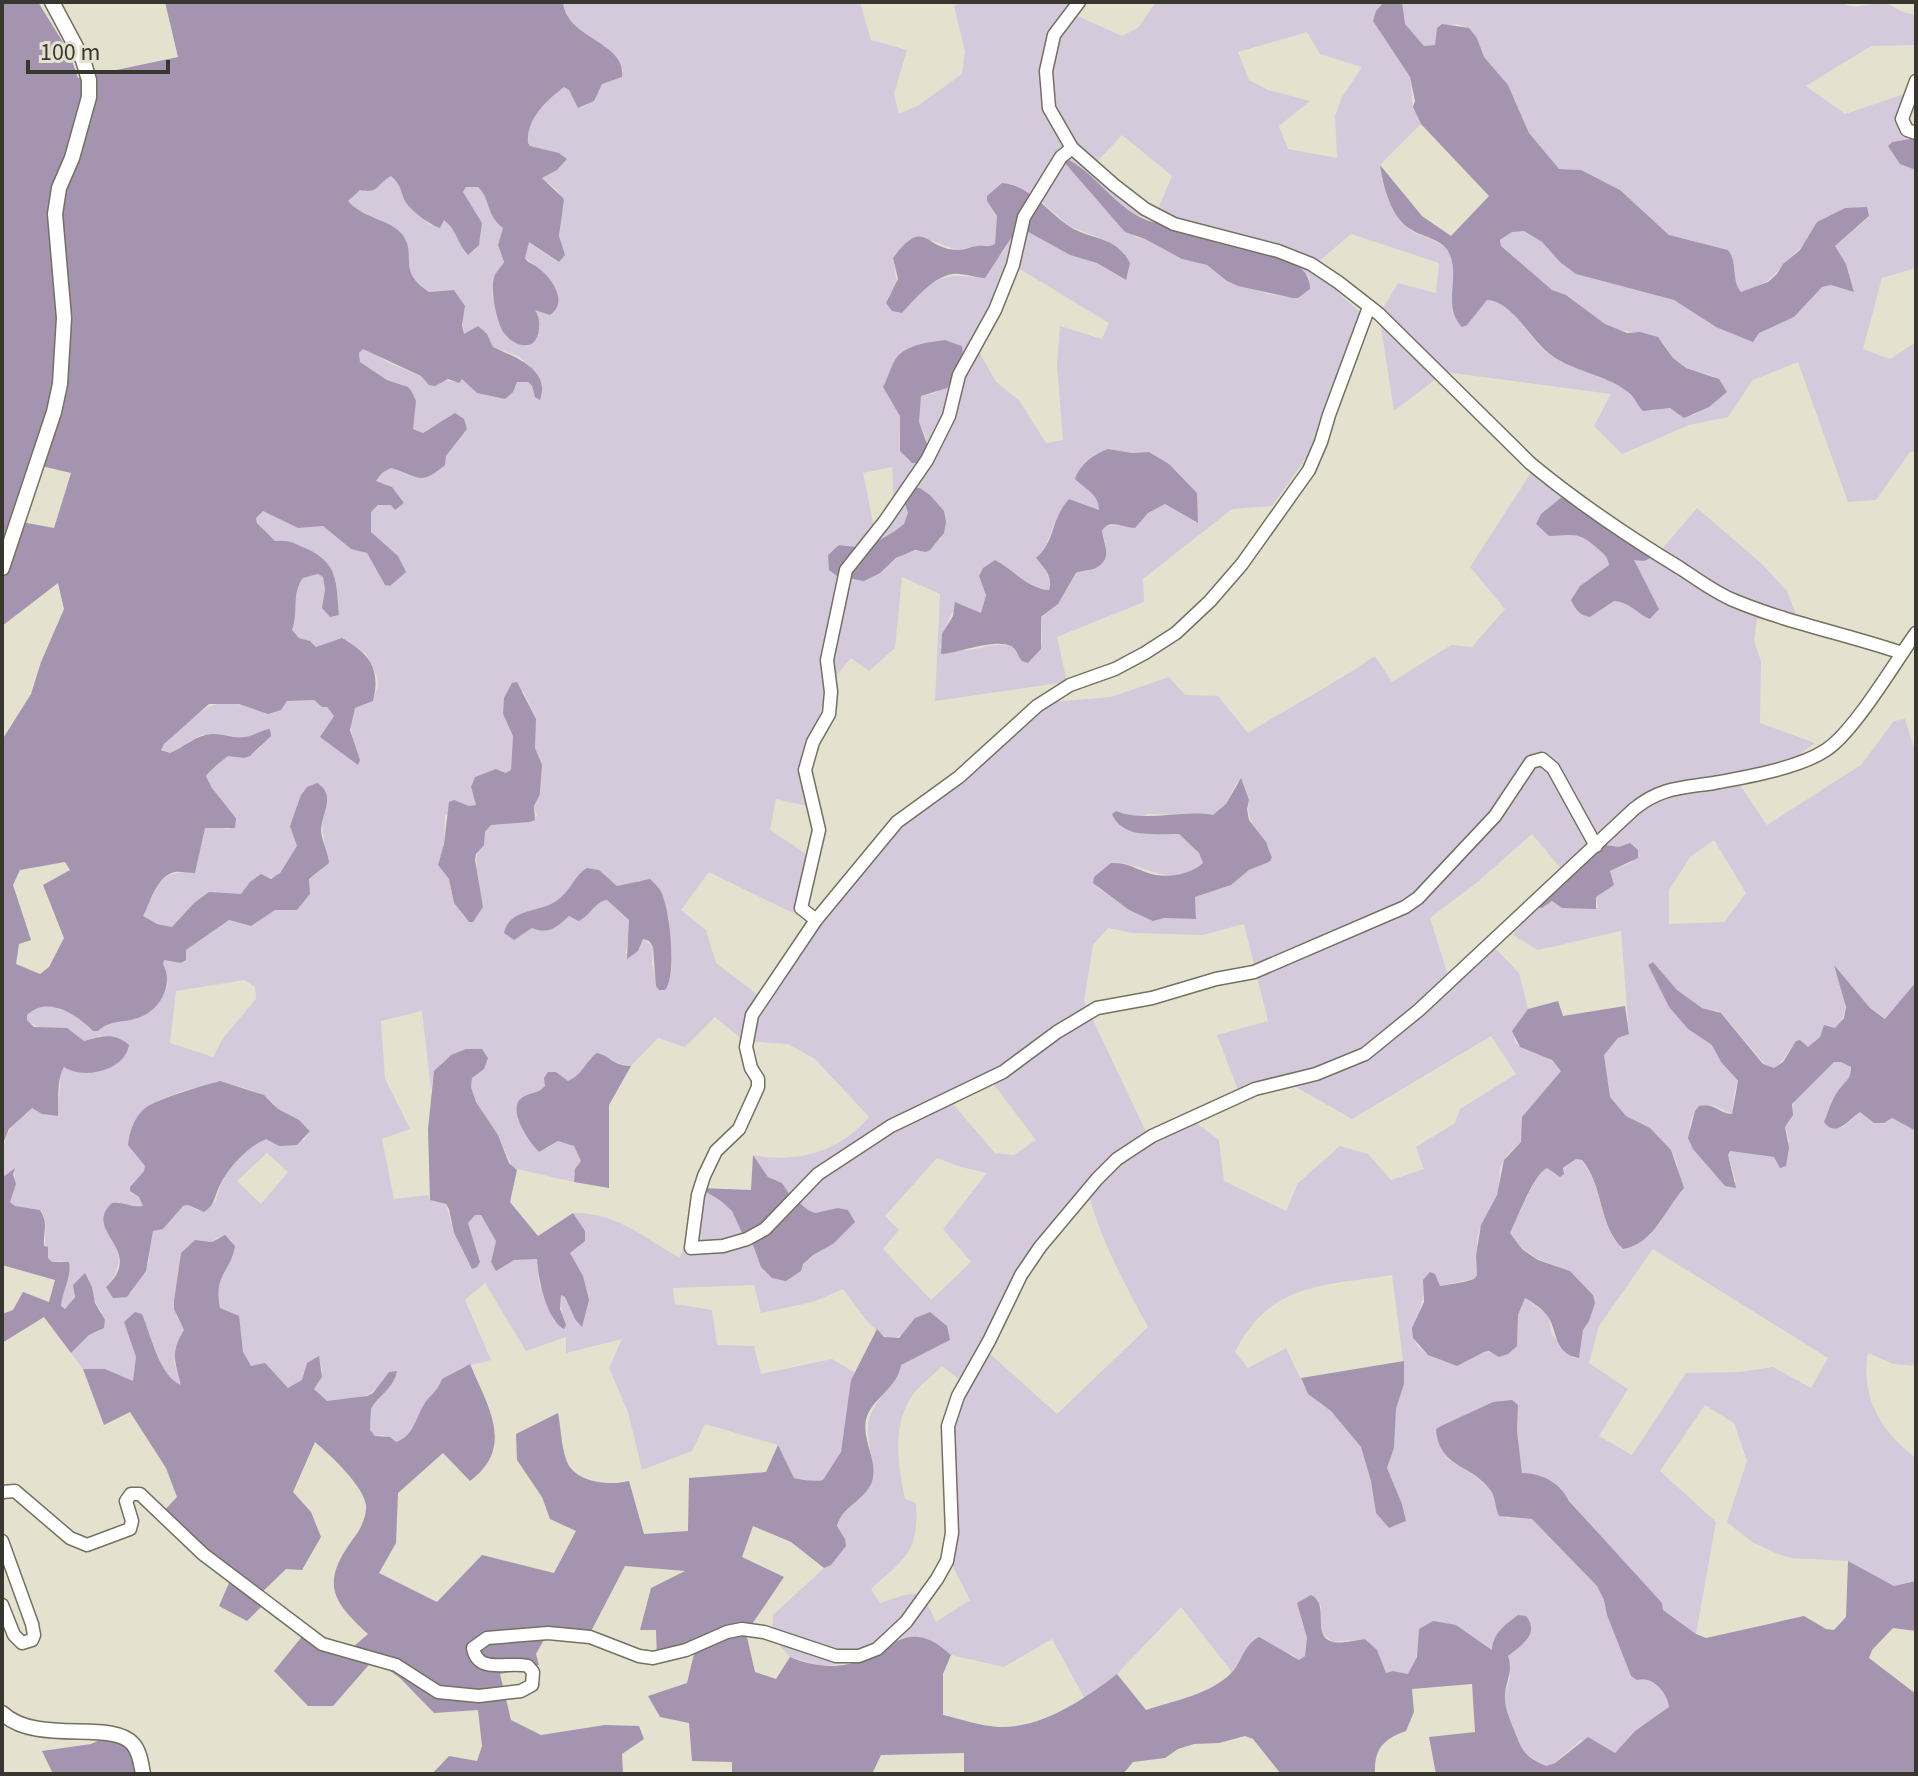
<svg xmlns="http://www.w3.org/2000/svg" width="1918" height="1776" viewBox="0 0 1918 1776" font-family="'Source Sans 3',sans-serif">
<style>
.green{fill:#d4cadb;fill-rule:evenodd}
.forest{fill:#a494b0;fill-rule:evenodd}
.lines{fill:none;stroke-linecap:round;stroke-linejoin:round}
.tertiary-casing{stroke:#737160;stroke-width:15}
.secondary-casing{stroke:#737160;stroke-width:17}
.tertiary{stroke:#fff;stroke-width:12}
.secondary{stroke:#fff;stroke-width:14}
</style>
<rect width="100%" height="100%" fill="#e4e2ce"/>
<path class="green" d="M563 2H860L871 40 907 50 894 94 899 114 919 105 962 74 965 51 954 6 959 2H1079L1071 13 1122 36 1138 28 1156 2H1384L1373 21 1410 77 1413 107 1421 124 1380 165C1383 187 1391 218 1412 231 1428 240 1448 241 1454 263 1457 274 1452 299 1453 312L1467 325 1487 300C1512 301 1528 337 1546 352 1569 370 1600 373 1624 389 1638 398 1636 406 1653 411 1666 404 1680 412 1694 415L1727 392 1713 376 1686 368 1673 358 1662 341 1634 332 1618 330 1605 324 1566 295 1552 290 1501 246 1500 241 1512 232 1524 231 1542 242 1561 263 1576 274 1674 300 1716 327 1753 341 1758 333 1794 317 1822 287 1831 285 1854 292 1846 264 1835 246 1869 217 1814 228C1807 246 1796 250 1784 264 1769 281 1764 286 1741 292 1731 280 1738 262 1728 250L1669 235 1620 190 1581 170 1559 169 1529 133 1508 85 1484 57 1477 38 1469 28 1457 24 1437 28 1435 45 1424 46 1404 23 1402 2H1841C1854 11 1865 4 1879 3 1893 2 1902 16 1916 14V45L1871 46 1806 86 1845 114 1907 93 1909 126H1916V138L1892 142 1888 146 1916 170V268L1882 278 1863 349 1890 359 1916 342V451L1910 452 1876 500 1848 502 1798 362 1753 380 1728 417 1689 425 1622 454 1594 426 1611 394 1445 372 1394 411 1379 315 1398 283 1436 293 1439 263 1351 234 1311 268 1362 314 1314 447 1272 506 1232 509 1143 579 1144 602 1057 637 1067 682 935 701 940 594 902 577 895 648 869 671 851 658 826 688 816 731 801 762 815 808 776 799 770 830 812 858 797 915 709 872 681 910 706 930 716 963 762 998 897 826 1052 702 1111 697 1169 677 1185 695 1218 696 1248 733C1290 707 1334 684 1375 656L1392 682 1451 645 1472 647 1505 609 1470 567 1534 468 1562 497 1536 524 1549 536C1574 535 1579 531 1598 549 1605 555 1607 556 1609 565L1580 586 1574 595 1590 617 1614 601 1627 603 1640 614 1659 609 1633 559 1657 555 1697 508 1761 563 1787 591 1799 622 1757 619 1754 641 1761 661 1760 723 1815 743 1781 768 1737 781 1767 825 1861 765 1894 721 1905 719 1916 754V982L1886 1019 1870 1008 1835 967C1841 988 1854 1011 1835 1028L1830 1026 1822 1030 1820 1037 1808 1048 1800 1040C1788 1047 1786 1060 1774 1068L1767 1067 1725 1017 1718 1011 1702 1008 1677 990 1653 962 1648 965 1669 1007 1688 1029 1712 1045 1721 1062 1738 1082 1734 1094 1732 1114 1715 1106 1704 1105C1669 1128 1707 1165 1726 1186L1736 1182 1728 1155 1729 1151 1774 1157 1778 1162 1789 1141 1785 1127 1791 1119 1794 1100 1834 1062H1841L1851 1067C1851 1080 1845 1082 1839 1091 1832 1099 1828 1112 1824 1122L1833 1129 1843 1127 1860 1112 1874 1123 1888 1121 1892 1118 1916 1131V1366L1893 1364 1868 1353C1860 1398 1882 1432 1916 1458V1581L1894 1586 1848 1561 1791 1558 1778 1554 1752 1542 1727 1522 1747 1461 1734 1423 1705 1405 1660 1471 1716 1522 1696 1634 1663 1610 1662 1603 1632 1574 1554 1482 1538 1475 1522 1473 1517 1431 1518 1405 1493 1402 1443 1425 1446 1457C1460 1468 1478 1475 1489 1489 1496 1497 1500 1509 1506 1518L1532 1519 1597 1586 1604 1600 1607 1615 1631 1676C1648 1678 1668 1687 1670 1707L1635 1731 1615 1753C1599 1749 1601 1742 1581 1740L1554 1763 1546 1766 1524 1753 1506 1715 1505 1693 1510 1678 1508 1656 1528 1639 1526 1617 1518 1615 1510 1622 1493 1650 1456 1625 1418 1637C1418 1651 1417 1663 1408 1674L1393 1671 1386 1674 1379 1656 1366 1639 1333 1642 1321 1632V1605L1297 1603 1307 1638 1305 1656 1299 1660 1293 1655 1252 1641 1232 1672 1181 1607 1117 1674 1085 1699 1052 1639 1004 1667 951 1655 946 1651 911 1637 903 1638 894 1639 854 1662 822 1666 790 1657 772 1637 773 1615 824 1568C836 1562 841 1551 845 1539L837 1526 839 1519 874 1477C866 1415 860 1424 899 1373L900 1365 950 1340 930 1312C912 1316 909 1335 892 1339 872 1334 856 1305 843 1289L813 1302 761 1313 754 1285 673 1288 675 1304 712 1310 717 1345 754 1346 761 1374 832 1359 854 1372 841 1453 823 1481C815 1482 803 1480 794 1478L778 1445 705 1424 692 1451 642 1470 628 1412 609 1368 622 1339 566 1353V1337L526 1351 485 1283 465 1300 491 1360 463 1367 442 1379C436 1394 430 1394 423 1406 415 1420 413 1436 396 1442L383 1435 375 1436 370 1430 371 1409 395 1379H383C371 1401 349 1401 327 1401L314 1389C321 1380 325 1373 320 1363L304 1371 303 1380 288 1388 265 1364 251 1366C237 1350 242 1322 219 1308 218 1299 217 1290 219 1281 223 1265 240 1256 231 1240L218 1237 212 1242 195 1240 181 1253 174 1301 177 1317 184 1330 174 1362 182 1386C158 1375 152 1337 142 1315L124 1322 136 1357 133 1381 105 1369H83L71 1353 89 1335 100 1331 102 1312C92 1301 92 1287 85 1274L69 1306 65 1309 61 1306V1296L70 1267 62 1261 51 1262C38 1242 52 1228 41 1210L15 1206 10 1202 15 1179 14 1170 2 1178C2 1143 3 1129 32 1108L42 1114 58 1116 61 1070 65 1067C86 1077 116 1073 128 1050L101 1036 84 1041C67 1025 43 1035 27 1020V1014C49 995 76 1015 93 1031H98C123 1006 147 1035 168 985L162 964 164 960 181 963 186 961V950L229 920 251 926 275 910H297L310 894 309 879 321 870 324 844 322 823 327 799 304 790 290 826 298 846 277 876 266 878 247 886 241 894C199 893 202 901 172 927L157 924 142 916C161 886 153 871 195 872L205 828 210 826 229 829 236 817 212 788 206 775 227 756H250L261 747 255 735 244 738 217 734 201 735 170 753 161 749 164 744C206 707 211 691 268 714L287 701 314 700 322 707H327L334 716 320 737 358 764 350 723 355 708 373 701 378 686 377 676 366 654 347 640 316 647 310 641 299 638 292 630C299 612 291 594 303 578L318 574 323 577 325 590 339 615C337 582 338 563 305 549 294 544 289 540 276 541L267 535 255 518 263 511 298 528 323 526 351 549 367 553 385 585 405 572 398 556 371 532V512L379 505H391L396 509 404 503 386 484 376 482 382 473 391 468C416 476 423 483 445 465L446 456 467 429 450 416C441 424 432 425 423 433L413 429 415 406 403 385 387 380 360 362 359 353 363 348 368 349 387 362 439 384 443 380 455 382 462 378 477 393 499 398 517 382H528L532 386 533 392 542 395 539 378 520 357 493 347 473 329 464 334 460 298 454 290 429 292C396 270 419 256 400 234 387 218 362 217 348 201L360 190C377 193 379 184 391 175L402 187 405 202 430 225 444 219 457 234 479 245 482 223 462 192 466 187H478C493 201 485 214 503 228L498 245 504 262 493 282 492 294 501 327 507 337 528 347 534 309 550 315 534 264 525 258 528 242 558 262 565 255 559 240 562 208 558 191 542 178 557 170 567 159 559 153 530 146 528 143C526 119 547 99 564 87L569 90 579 108C594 103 595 97 602 84L622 77 623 71C612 39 565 37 563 2ZM1307 32 1320 54 1362 67 1342 97 1335 116 1337 158 1288 149 1279 126 1310 101 1268 90 1249 80 1238 52ZM1122 135 1172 176 1156 214 1120 197 1089 170ZM1067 159C1094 173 1109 199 1134 214L1296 264 1310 278 1298 298 1268 294 1227 281 1207 265 1182 259 1145 239 1135 237 1106 210 1064 162ZM1002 183 1015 185 1042 202 1069 226 1106 240 1124 253 1125 280 1097 263 1070 255 1023 229H1017L1010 238 1005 250 980 278C938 271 930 282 902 313H897L888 297 897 284 893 258 910 239 933 241 957 250 977 246 990 247 995 244 997 216 987 201ZM1010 263 1109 323 1102 339 1060 326 1057 365 1063 440 1046 443 1019 400 996 382 977 348ZM945 340 957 344 963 352 961 363 936 393 921 396 919 422 929 444 908 461C892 441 905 432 899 413 896 405 888 399 886 391 884 385 888 379 890 373 902 346 918 343 945 340ZM1108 449 1132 453 1149 452 1169 464 1197 493V523L1165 504 1148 513 1138 524 1104 526 1102 530C1104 543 1113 560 1096 568 1088 571 1082 570 1076 574L1058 604 1041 618 1042 644 1018 656 1013 647C996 641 983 649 967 650 959 651 949 649 940 648 945 633 947 614 960 604L981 613 986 595 979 575 983 568 995 560C1015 571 1024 586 1049 590L1051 585C1050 579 1045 572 1044 567 1041 550 1058 511 1069 499L1099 510C1100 494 1085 489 1076 479 1080 464 1095 454 1108 449ZM892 467 894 518 875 532 863 473ZM920 488 930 495 941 538 926 552C891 544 884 591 842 577L828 555 839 545C846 545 852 547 858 547 874 545 908 532 908 513 908 507 904 500 902 494ZM523 691 536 719 535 748 542 766 541 790 534 806 537 816 530 822 491 825C469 847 477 879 483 907L465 918 454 903 449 879 438 865 444 844 445 815 476 805 471 787 491 771 501 770 506 773 511 770 513 736 503 714 504 698ZM1237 782 1249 800C1245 824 1261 830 1270 851L1269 862 1249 870 1231 885 1195 897 1196 919 1164 918 1153 920 1129 910 1097 887 1116 862C1147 865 1172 890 1203 863L1199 853 1179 834H1144L1122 828 1147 814 1213 815 1226 804ZM1532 834 1564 872 1606 845 1619 847 1633 862 1610 871 1614 885 1596 897 1598 908H1567L1550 901 1544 907H1535L1513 935 1538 950 1621 931 1629 1034 1618 1038 1604 1054 1609 1096 1626 1116 1650 1128 1671 1150 1677 1164 1681 1184 1661 1222 1648 1236 1623 1249C1598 1226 1604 1186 1581 1160L1576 1159 1556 1175 1547 1168C1533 1176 1519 1216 1510 1233L1522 1248 1538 1259 1570 1271 1593 1295 1595 1303 1589 1320 1583 1330 1579 1358H1573L1552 1335 1548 1315 1525 1298 1518 1315 1517 1346 1494 1353 1484 1352 1457 1366C1448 1362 1436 1359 1427 1354 1396 1334 1428 1312 1423 1285L1439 1286 1474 1279 1477 1274 1476 1255 1478 1234 1499 1190 1500 1168 1507 1155 1521 1142 1523 1117 1561 1071C1546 1043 1488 1061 1528 1009L1519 973 1493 946 1450 982 1430 918 1475 884ZM1714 840 1746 893 1724 922 1669 924V890L1690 857ZM587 868 599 870 617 886 630 885 640 880 663 896C667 918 680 973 664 990H659L652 964 653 947 643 939 638 951 625 954 630 936 629 920 607 900C594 902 590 917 578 921L569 916C557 927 549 935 532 928L514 940 511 920C525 912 543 909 555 902 568 894 578 880 587 868ZM1244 924 1268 1021 1217 1035 1238 1090 1289 1083 1352 1119 1491 1036 1516 1074 1460 1109 1455 1123 1416 1147 1424 1169 1391 1180 1368 1154 1340 1146 1298 1183 1286 1211 1224 1181 1219 1140 1195 1122 1148 1136 1084 1001 1093 945 1108 928 1132 933 1203 935ZM245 980 255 987 256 999 223 1038 213 1057 170 1043 176 991ZM422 1011 431 1090C435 1060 452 1050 482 1049L488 1058 472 1078 471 1087 476 1102 498 1135 513 1168 574 1182 575 1169 581 1161 574 1146 558 1141 546 1149C530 1137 520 1128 516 1108L526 1095 540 1092 556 1072 568 1082 584 1071 590 1057 631 1066 658 1038 685 1047 715 1017 744 1041 788 1044 815 1059 869 1117C840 1151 798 1164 753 1155L768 1177 782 1183 790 1195 808 1210 815 1213 839 1208 848 1210 833 1244 813 1255 803 1264 766 1272 761 1267 753 1245 742 1233 732 1211 721 1201 700 1188 680 1258C645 1238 616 1212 573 1213L585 1231 578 1247 570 1253C580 1277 592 1288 584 1316L575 1319 565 1297 560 1295 562 1314 554 1322 539 1283 537 1258 514 1260 492 1256 496 1241 481 1215 475 1214 468 1223 477 1253 469 1264 454 1233 446 1204 430 1200 428 1195 394 1199 382 1139 410 1129 385 1079 381 1021ZM215 1082C227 1082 260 1091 269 1099 273 1102 275 1106 278 1109 288 1117 301 1120 310 1130L304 1140 272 1143 266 1138C243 1149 220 1176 216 1201L199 1211 188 1205 183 1206 163 1229 152 1231 148 1264 131 1293 106 1287C124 1268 122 1249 105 1230L127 1206H143V1201L130 1191V1187L144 1171 145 1166 129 1145C131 1110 160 1097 190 1089 199 1087 207 1087 215 1082ZM992 1082 1036 1140 1014 1155 995 1153 952 1103ZM267 1153 288 1172 261 1204 237 1181ZM937 1158 961 1167 987 1173 943 1229 971 1262 931 1300 883 1249 899 1230 885 1216ZM1087 1188C1099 1237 1124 1283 1148 1327L1057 1414 988 1352 1037 1247ZM1653 1249 1828 1358 1811 1388 1773 1367 1740 1372 1686 1373 1632 1455 1599 1436 1628 1389 1589 1363 1599 1326ZM1392 1275 1404 1368V1384L1396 1409 1394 1448 1387 1468 1402 1504 1406 1521 1389 1528 1376 1513 1371 1481 1361 1447 1331 1411 1308 1394 1286 1348 1248 1368 1235 1352C1270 1282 1324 1286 1392 1275ZM942 1366 965 1384 950 1434V1561L970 1600 936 1622 922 1593 904 1595 880 1603 871 1589C905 1558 919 1553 916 1503L905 1499C898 1464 891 1424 914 1393 922 1383 934 1375 942 1366Z"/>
<g class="forest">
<path d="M2 2H38L69 52 78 78 178 57 165 2H563C566 39 627 42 622 77L602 84 594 101 578 108 569 90 564 87C547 100 526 119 528 143L530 146 559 153 567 159 557 170 542 178 564 199 559 236 565 255 559 262 529 242 525 258 528 262C546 269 572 300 550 315L535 310C540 318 540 325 538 334 533 353 513 345 504 333 497 324 490 290 494 278 495 272 501 268 504 262L498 245 503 228C485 214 492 201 478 187H466L463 192 482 223 479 245 468 255C457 243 457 230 444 220L440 228C430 225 408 209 404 199 400 188 400 184 391 176 376 184 380 194 360 190L348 201C363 218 388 219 401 233 419 254 395 270 429 292L454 290 465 306 462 325 464 334 478 326 487 334 493 347C514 357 551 369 540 400L535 397 532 386 528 382H517L513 392 505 399 477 393 462 379 459 383 448 379 435 386 429 385 421 376 363 349 359 353 360 362 387 380 408 387 412 392 416 401 413 429 423 433 455 413 464 419 467 429 446 456 445 465C420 486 420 477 391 468L382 473 376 481 392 487 404 503 395 510 391 505H378L371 512V532L398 556 406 572 390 586 385 585 367 553 351 549 323 526 298 528 263 511 256 518 257 523 275 541C292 540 292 543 305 548 339 563 336 582 339 615L330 617 322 608 325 590 323 577 318 574 303 578C291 594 299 612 292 630L299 638 310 641 316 647 342 638C370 654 381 669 373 701L355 708 350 730 360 760 358 765 320 737 334 716 327 707H322L314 700 287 701 281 710 268 714 239 704H209L164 744 161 750 170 753C184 747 196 735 212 734 223 733 234 739 245 737 254 736 261 730 270 729L271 736 250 756 244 758 228 756C224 759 207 773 206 776L212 788 236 818 235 828H205L195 873C189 873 180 871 175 872 156 876 151 902 143 916L157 924 172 927 194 903 209 892 241 894 250 882 261 874 271 879 280 873 297 846 290 826 301 795 307 787 317 783C337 795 321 814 321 831 322 842 328 852 329 863L309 879 310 894 297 910H275L251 926 229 920 186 950V960L181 963 164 960 163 964C175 986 158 1014 134 1019 120 1023 110 1020 98 1031H93C76 1014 48 995 27 1015V1020L34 1027 67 1028 84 1041C101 1036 115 1032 129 1045 125 1071 83 1080 64 1067 56 1081 59 1100 58 1116L42 1114 32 1108 9 1129 2 1146V740L31 694 41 662 64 609 58 583 2 626ZM37 465 71 473 54 528 22 522ZM65 862 70 870 43 885 64 938 49 967 40 974 16 964 19 944 31 940 13 885 20 870Z"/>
<path d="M1384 2H1402L1405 24 1424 46 1435 45 1437 28 1442 24 1469 28 1477 38 1484 57 1508 85 1529 133 1559 169 1581 170 1620 190 1669 235 1728 250C1738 262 1731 280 1741 292L1768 282 1777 274 1783 264 1800 250 1817 222 1845 208 1867 207 1869 216 1835 246 1846 264 1854 292 1831 285 1822 287 1794 317 1759 333 1753 342 1716 327 1674 300 1576 274 1561 263 1542 242 1524 231 1512 232 1500 240 1501 246 1552 290 1566 295 1605 324 1627 333 1640 332 1658 337 1673 358 1686 368 1719 379 1727 392 1709 407 1684 418 1670 408 1643 411C1637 405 1635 397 1628 392 1604 373 1568 371 1546 351 1529 336 1511 301 1487 300L1467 325 1462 327C1441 306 1462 275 1448 251 1441 239 1423 237 1412 230 1391 219 1383 186 1380 165L1422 216 1451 236 1489 196 1421 124 1413 107 1415 101 1410 77 1373 21 1376 11Z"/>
<polygon points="1916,138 1916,170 1900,164 1888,146 1892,142"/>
<path d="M1067 159C1102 177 1119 217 1161 224 1199 230 1237 242 1273 255 1280 258 1289 260 1296 264 1305 270 1310 279 1310 289L1298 298H1293L1238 286 1227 281 1207 265 1182 259 1145 239 1125 232 1064 162Z"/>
<path d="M1002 183C1029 185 1046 210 1066 224 1088 241 1114 233 1130 263L1126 280 1097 263 1070 255 1023 229H1017L985 278C974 278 964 273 953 274 934 276 915 299 902 313L892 311 886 303 898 279 893 258C925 215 924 250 958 250 964 250 970 247 977 246 985 245 988 248 995 244L997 216 987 201V196Z"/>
<path d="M945 340 962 346C965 360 956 377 947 388L921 396 919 422 929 449 918 463H912L900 451V416L883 387C888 378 891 365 897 357 908 344 930 342 945 340Z"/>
<path d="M1108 449 1132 453 1149 452 1169 464 1197 493 1198 523 1165 504 1148 513 1135 528C1123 528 1109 518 1102 531 1104 545 1113 559 1096 568 1089 571 1082 570 1076 573L1058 604 1041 617V649L1028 663 1022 661C1017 656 1017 649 1011 646 994 638 959 653 941 654L942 634 953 616 955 602 981 613 986 595 979 576 983 568 995 560C1014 570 1027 588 1049 590 1054 578 1043 566 1036 558 1056 541 1050 520 1069 499L1099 510C1099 494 1085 489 1075 479 1080 464 1094 454 1108 449Z"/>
<polygon points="915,488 920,488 930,495 944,511 946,522 944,533 930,550 926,552 915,550 896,558 880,573 864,581 837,576 829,570 828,555 839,545 857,547 873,544 895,531 904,524 908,513 902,494"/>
<path d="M1562 497 1657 555 1644 561 1634 560 1659 609 1650 619C1634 612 1632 603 1614 601L1590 617C1579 615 1576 610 1571 600L1580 586 1609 565C1607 556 1605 555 1598 549 1579 531 1574 535 1549 536L1536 524 1541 514Z"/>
<polygon points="517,682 536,719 535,748 542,765 540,794 534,806 535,820 530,822 491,825 485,832 484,845 476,854 475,860 483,907 473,922 469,922 454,903 449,879 438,865 444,844 449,802 454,800 469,806 476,805 471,787 475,777 496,769 506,773 511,770 513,736 503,714 504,698 512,683"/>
<path d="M1241 778 1249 800 1247 809 1249 820 1266 842 1272 858 1269 862 1249 870 1231 885 1195 897 1196 919 1164 918 1153 921 1129 910 1093 883 1094 877 1111 863C1127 862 1134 868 1148 873 1165 879 1190 875 1203 863L1199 853 1179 834C1156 833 1123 840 1112 814L1116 811C1144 823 1183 809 1213 815L1226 804Z"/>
<polygon points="1630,843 1638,850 1638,858 1610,871 1614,885 1596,897 1596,909 1562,908 1552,901 1542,908 1535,907 1601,848 1606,845 1619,847"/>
<path d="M587 868 599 870 617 886 650 879C654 883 660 888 662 894 670 912 677 976 665 990H659L656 986 653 947 649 941 643 939 638 951 627 959 629 920 607 900C594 902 590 917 578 921L569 916C557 927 549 935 532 928L514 940 504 933C508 911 534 912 551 904 570 895 573 876 587 868Z"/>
<path d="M1653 962 1677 990 1702 1008 1721 1013 1763 1064 1774 1068 1783 1062 1796 1041 1800 1040 1808 1047 1820 1037 1824 1025 1835 1028 1844 1018 1846 1007 1834 965 1870 1008 1885 1019 1916 982V1131L1892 1118 1884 1123H1874L1860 1112C1849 1119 1836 1139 1824 1122 1828 1112 1832 1099 1838 1091 1845 1081 1851 1080 1851 1067L1841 1062H1834L1792 1104 1793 1115 1785 1127 1789 1148 1786 1166 1780 1168 1774 1157 1730 1151 1728 1155 1736 1188 1725 1186 1693 1149 1688 1138 1695 1111 1699 1106C1713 1102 1719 1113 1732 1114L1738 1081 1721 1062 1712 1045 1688 1029 1669 1007 1648 965Z"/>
<path d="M1558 1001 1563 1016 1625 1006 1629 1034 1618 1038 1604 1055 1610 1097 1626 1116 1650 1128 1671 1150 1684 1188C1665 1209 1654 1244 1623 1249 1598 1225 1604 1186 1582 1160L1576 1159 1563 1168 1564 1174 1560 1177 1547 1168C1533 1175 1518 1217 1510 1233L1522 1249 1538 1260 1570 1271 1593 1295 1595 1303 1589 1321 1583 1330 1579 1358C1552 1354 1558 1327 1546 1314 1541 1308 1532 1302 1525 1298L1518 1315 1517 1346 1508 1354 1499 1357 1489 1351 1484 1352 1457 1366 1428 1355 1413 1338 1412 1328 1424 1302 1423 1280 1430 1272 1435 1274 1440 1286 1464 1282 1474 1279 1477 1275 1476 1255 1481 1225 1497 1195 1504 1160 1521 1142 1522 1117 1561 1071 1552 1060 1520 1047 1512 1031 1528 1009Z"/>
<path d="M466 1049H482L488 1058 484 1069 472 1078 471 1087 476 1102 498 1135 509 1163 517 1170 510 1202 538 1236 573 1213 585 1231V1241L570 1253 583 1276 589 1300 582 1327 575 1319 565 1297 561 1295 560 1309 566 1325 564 1329C546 1319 538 1278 537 1259L514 1260 496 1271 491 1262 496 1241 481 1215H475L468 1223 480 1262 477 1267 472 1269 454 1233 449 1209 446 1204 430 1200 428 1129 434 1071 451 1055Z"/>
<path d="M597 1053C613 1057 610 1065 631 1066L609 1105V1188L574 1182 575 1169 581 1161 574 1146 558 1141 539 1152C529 1142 505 1108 523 1097 531 1092 538 1094 545 1086L544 1078 548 1072H556L568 1081C584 1074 585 1061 597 1053Z"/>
<path d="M220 1081 264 1095 278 1109 299 1120 310 1131 297 1145 279 1146 266 1139C247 1147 229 1167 220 1185 214 1196 216 1204 204 1212L188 1205 183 1206 163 1229 153 1231 146 1271 127 1297 113 1298 106 1287C147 1249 81 1232 112 1203 122 1201 132 1208 143 1206L139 1197 130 1191V1187L144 1171 145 1166 128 1145C129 1133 134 1118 143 1110 152 1100 205 1085 220 1081Z"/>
<polygon points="753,1155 768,1177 782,1183 790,1195 808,1210 815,1213 838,1208 848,1210 855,1222 833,1244 813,1255 803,1264 801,1271 786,1281 772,1278 761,1267 753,1245 742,1233 732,1211 721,1201 700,1188 751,1190"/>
<path d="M15 1168 13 1174 16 1184 10 1202 15 1206 40 1210C49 1224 43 1231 44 1246L48 1247V1258L52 1262H69C72 1277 62 1291 61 1306L65 1309 75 1297 73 1285 85 1273 92 1287 95 1303 105 1320 104 1328 89 1335 71 1353 44 1317 2 1343V1314L13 1310 23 1292 49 1302 55 1280 2 1265V1178Z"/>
<path d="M225 1235 235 1246C231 1272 213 1274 220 1308L239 1316 243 1352 251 1366 265 1363 288 1388 302 1380 307 1363 319 1356 322 1377 314 1389 327 1401 367 1396 373 1393 389 1372 397 1371C394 1388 379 1395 371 1409L370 1430 375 1436 390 1437 396 1442C413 1436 415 1420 423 1406 430 1394 436 1394 442 1379L470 1364C487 1405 516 1447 470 1481L443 1453 398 1493 396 1543 379 1573 437 1602 482 1555 554 1573 576 1531 550 1519 542 1497 517 1460 516 1434 558 1413C561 1428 561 1445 566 1459 573 1483 610 1486 629 1481L644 1534 688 1531 689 1478 766 1472 778 1445 794 1478C803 1480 815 1482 823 1480L841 1452 851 1380 877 1329 884 1337 899 1338 915 1318 930 1312 947 1326 950 1340 901 1365C897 1388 875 1396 867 1416 860 1437 877 1458 873 1478 868 1500 842 1505 837 1526L845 1539 846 1546 831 1565 824 1568 791 1542 753 1526 742 1557 784 1577 746 1633 755 1672 776 1679 790 1657C810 1665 831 1669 853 1663 891 1651 908 1615 951 1655L943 1674V1715C961 1719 980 1726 998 1727 1041 1729 1085 1699 1117 1674L1146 1710C1173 1701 1213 1694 1233 1671 1242 1660 1245 1644 1259 1637L1299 1660 1305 1656 1307 1638 1297 1603 1311 1595C1331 1605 1310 1636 1333 1642 1342 1644 1356 1640 1365 1639L1377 1650 1386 1673 1393 1671 1408 1674 1417 1657 1419 1629 1433 1621 1456 1625 1492 1650C1493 1633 1505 1625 1518 1615L1526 1616C1540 1634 1522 1645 1508 1656 1513 1671 1507 1679 1505 1693 1504 1708 1509 1717 1514 1730 1523 1752 1523 1755 1546 1766L1555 1763 1588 1737 1615 1753 1635 1731 1669 1707C1668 1693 1652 1675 1637 1680L1631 1676 1607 1615 1604 1600 1597 1586 1532 1519 1499 1516C1495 1508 1496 1498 1491 1491 1473 1464 1439 1469 1436 1429L1443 1425 1493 1402 1512 1400 1518 1405 1517 1431 1522 1473C1543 1474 1559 1482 1569 1501L1662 1603 1663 1610 1696 1634 1706 1638 1804 1616 1826 1629 1834 1630 1846 1617 1848 1561 1894 1586 1916 1581V1631L1893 1628 1872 1650 1869 1658 1916 1694V1774H1436L1429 1737 1475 1732 1472 1684 1412 1689 1414 1712 1406 1731C1383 1739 1374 1749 1375 1774H1281L1253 1739 1245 1736 1219 1743 1194 1744 1178 1749 1165 1758 1133 1762 1123 1774H964V1753L881 1755 872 1774H732V1762L692 1761 689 1723 660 1717 648 1696 687 1683 694 1654 657 1660 656 1630H640L651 1588 685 1571 625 1566 586 1641 545 1638 536 1654 539 1665 500 1674 511 1720 541 1735 605 1725 639 1726 644 1739 622 1754 623 1774H432L449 1756 477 1761 482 1746 478 1710 434 1713 401 1679 374 1659 333 1706H308L274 1671 304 1634 345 1654 368 1634C331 1600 321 1583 353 1539 360 1531 367 1516 366 1505 363 1485 330 1455 315 1442L293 1492 311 1512 321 1537 302 1570 286 1569 256 1598 263 1605 247 1621 219 1606 232 1576 160 1515 177 1497 166 1468 130 1412 104 1425 83 1369H105L133 1381 136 1357 124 1322 135 1312 142 1314C151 1335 159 1376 181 1385 175 1361 170 1353 184 1330L174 1309V1301L181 1253 195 1240 212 1242Z"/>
<polygon points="1404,1361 1404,1384 1396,1409 1394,1448 1387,1468 1402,1504 1406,1521 1389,1528 1376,1513 1371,1481 1361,1447 1331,1411 1308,1394 1301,1378"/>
<polygon points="102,1739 125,1741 143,1774 53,1774 42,1751 91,1744"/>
</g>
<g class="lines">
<g class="tertiary-casing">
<g id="tertiary">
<path d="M1079 2 1054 35 1046 71 1049 108 1072 148 1114 185 1145 209 1174 224 1278 251 1311 264 1338 282 1379 314 1530 463C1577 502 1629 537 1680 568 1697 579 1714 592 1733 600 1788 623 1846 634 1902 653"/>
<polyline points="1916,81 1902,119 1907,130 1916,133"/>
<polyline points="1369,307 1329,415 1321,442 1309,470 1242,564 1210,601 1176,633 1145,653 1115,669 1070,685 1037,706 959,777 897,822 816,920 752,1015 746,1047 751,1068 758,1079 758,1087 739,1129 716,1151 704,1176 698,1195 691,1248 723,1246 747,1239 765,1229 818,1174 891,1126 1003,1072 1057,1032 1097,1008 1152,998 1216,979 1254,972 1405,907 1418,898 1495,816 1531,762 1542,759 1553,768 1596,846"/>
<polyline points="816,920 801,908 819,830 805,770 813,742 829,714 831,692 827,660 846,570 885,521 927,460 949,416 959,375 995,310 1013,265 1024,217 1061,157 1072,148"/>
<path d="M2 1492 15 1491 70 1538 87 1545 130 1529 132 1521 126 1501 131 1494H140L203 1554 322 1644 396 1665 438 1692 479 1696 521 1691 532 1685 533 1672 528 1666C507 1661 478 1675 473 1648L487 1638 548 1633 590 1637 639 1656 653 1658 686 1650 727 1632 742 1629 764 1632 836 1656H859L877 1649 906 1622 937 1579 947 1561 952 1533 948 1426 958 1396 989 1341 1021 1275 1040 1247 1097 1179 1117 1159 1152 1136 1255 1089 1316 1074 1365 1054 1419 1010 1634 809C1661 787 1682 788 1714 783 1747 777 1799 768 1826 750 1854 732 1895 662 1916 633"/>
<polyline points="2,1541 32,1624 34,1635 32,1640 22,1643 14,1635 2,1605"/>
</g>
</g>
<g class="secondary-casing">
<g id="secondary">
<polyline points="2,568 54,412 60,384 64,318 55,214 59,188 72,158 89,97 89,80 83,60 52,2"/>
<path d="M2 1713C37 1746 112 1719 133 1744 140 1752 141 1764 143 1774"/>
</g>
</g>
<use href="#tertiary" class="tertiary"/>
<use href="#secondary" class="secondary"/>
</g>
<rect width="1918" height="1776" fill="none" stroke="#38372f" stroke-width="8"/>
<path d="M28 60v12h140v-12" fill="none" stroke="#38372f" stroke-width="4"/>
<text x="40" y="60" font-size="24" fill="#38372f" stroke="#e4e2ce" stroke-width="6" paint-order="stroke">100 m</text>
</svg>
